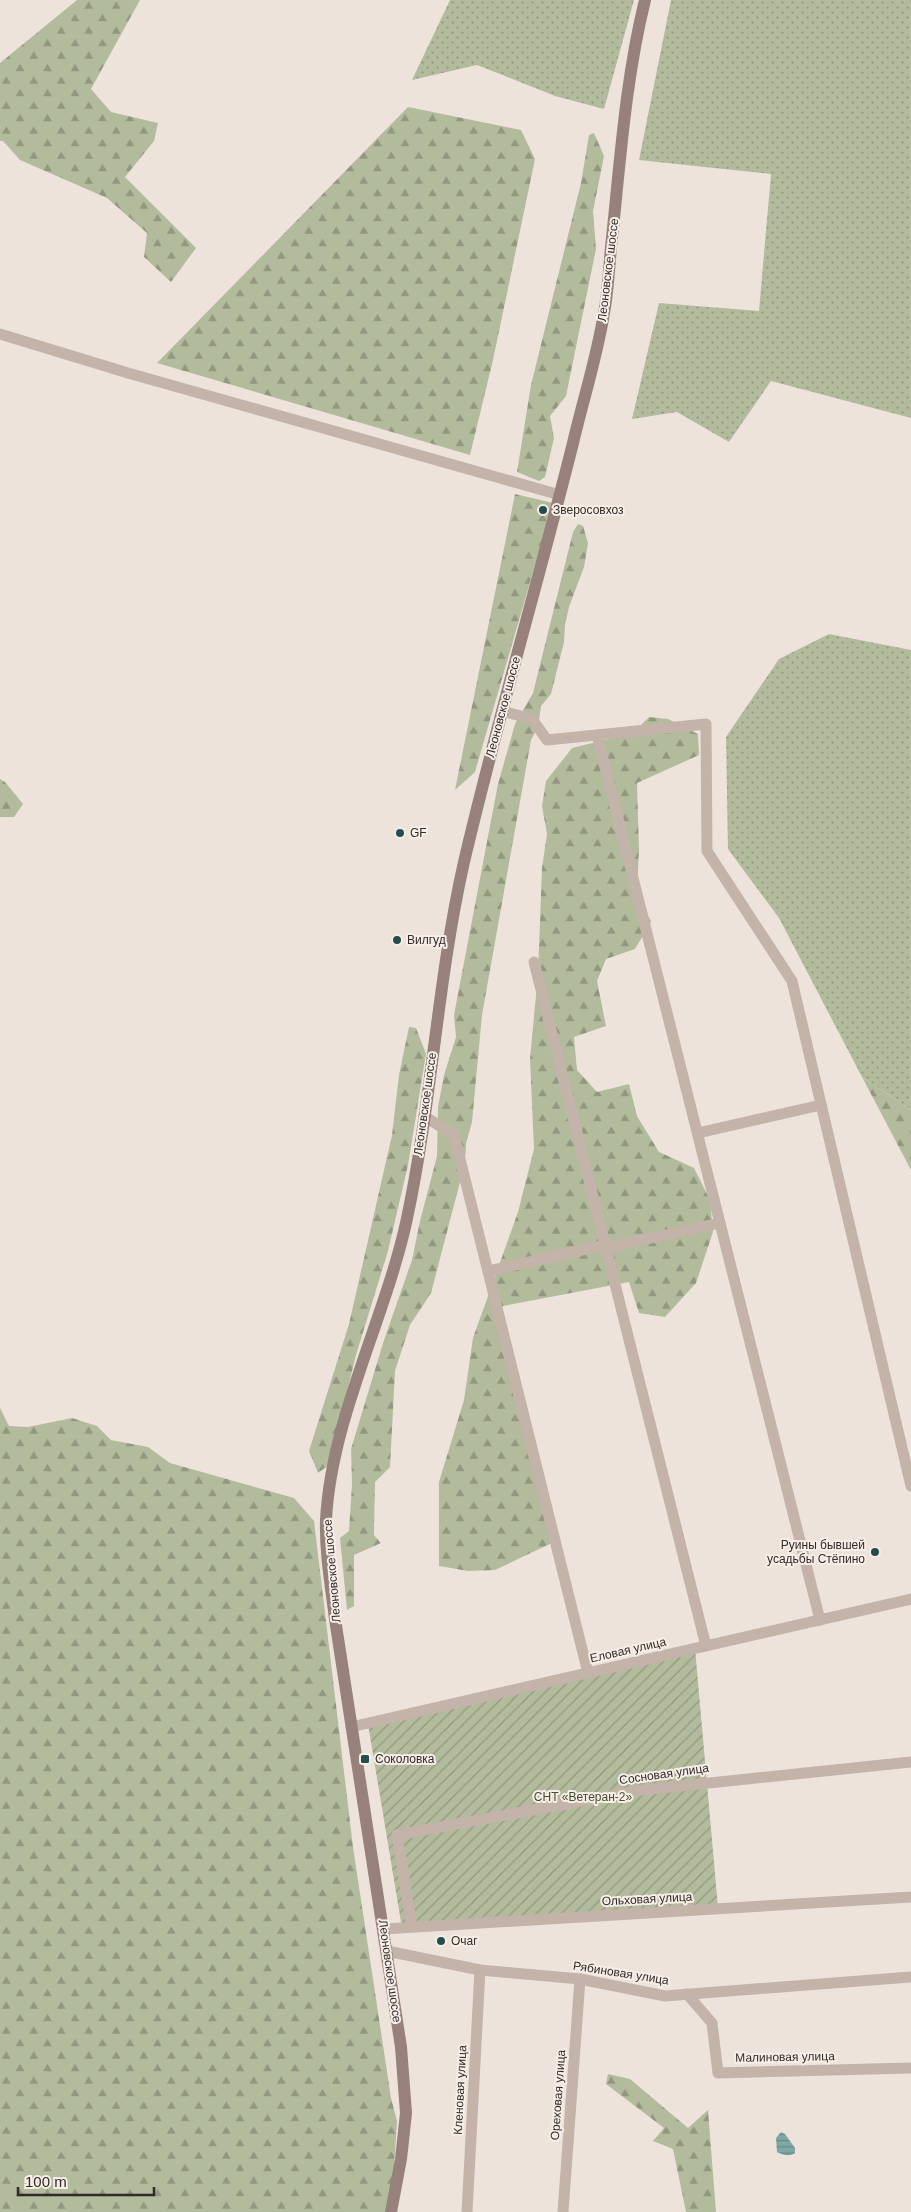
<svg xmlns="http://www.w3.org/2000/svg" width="911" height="2212" viewBox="0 0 911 2212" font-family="Arial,sans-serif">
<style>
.grass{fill:url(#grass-dots)}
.forest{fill:url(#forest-firs)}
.garden{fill:url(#garden-furrows)}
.water{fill:url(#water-rules)}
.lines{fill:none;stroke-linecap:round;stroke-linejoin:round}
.street{stroke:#c4b3a9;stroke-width:11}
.secondary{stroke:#97827b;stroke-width:12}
.poi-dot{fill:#234e4d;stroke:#f6eee7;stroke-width:2}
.labels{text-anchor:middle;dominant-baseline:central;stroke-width:4;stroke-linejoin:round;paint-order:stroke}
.street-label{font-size:12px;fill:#322a28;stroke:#f6eee7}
.poi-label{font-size:12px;fill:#322a28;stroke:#f6eee7;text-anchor:start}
.park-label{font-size:12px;fill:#454d2f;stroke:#f6eee7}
</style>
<defs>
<pattern id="grass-dots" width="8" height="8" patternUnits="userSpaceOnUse" patternTransform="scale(1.25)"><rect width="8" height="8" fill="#b3bb9d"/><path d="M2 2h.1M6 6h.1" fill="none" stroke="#929880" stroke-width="1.8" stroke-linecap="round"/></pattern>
<pattern id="forest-firs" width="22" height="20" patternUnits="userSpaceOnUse" patternTransform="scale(1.25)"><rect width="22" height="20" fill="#b3bb9d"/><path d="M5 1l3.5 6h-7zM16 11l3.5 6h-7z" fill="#929880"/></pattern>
<pattern id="garden-furrows" width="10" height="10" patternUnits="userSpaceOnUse" patternTransform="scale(1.25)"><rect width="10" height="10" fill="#b3bb9d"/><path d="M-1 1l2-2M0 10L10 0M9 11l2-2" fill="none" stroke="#929880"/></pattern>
<pattern id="water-rules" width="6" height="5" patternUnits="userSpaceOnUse" patternTransform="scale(1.25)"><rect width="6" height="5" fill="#7ea7a5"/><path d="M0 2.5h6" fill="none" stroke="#688886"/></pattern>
</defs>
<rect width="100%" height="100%" fill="#eee3db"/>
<g class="grass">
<polygon points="450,0 634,0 604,109 555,96 477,65 412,80"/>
<polygon points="671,0 911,0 911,418 771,381 729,442 677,412 632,419 659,303 759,311 771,174 639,160"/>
<polygon points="829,634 911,650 911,1110 862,1077 779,918 728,849 726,737 779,659"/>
</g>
<g class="forest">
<polygon points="77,0 140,0 91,89 111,112 158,123 154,141 125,177 196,248 171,282 144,257 147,233 107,198 20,160 3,141 0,141 0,63"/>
<polygon points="408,107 521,130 535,159 493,360 470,455 157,363"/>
<polygon points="594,133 604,156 593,211 596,249 566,396 550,416 554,438 545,477 539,481 517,472 531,385 581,183 589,135"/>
<polygon points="515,494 553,503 475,772 455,790"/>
<polygon points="578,524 583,526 588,543 584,567 569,607 565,625 564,642 551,694 541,706 538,727 531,740 482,1015 472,1122 466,1144 465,1163 431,1293 410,1325 395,1371 390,1467 375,1482 374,1535 381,1543 354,1555 354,1606 347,1610 340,1538 349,1531 352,1484 351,1449 384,1340 412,1260 420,1221 437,1156 438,1107 444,1075 456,1037 454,1015 498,784 515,724 533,693 573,532"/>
<polygon points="649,717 668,719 698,734 699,755 637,783 639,849 637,891 651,922 635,949 606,959 597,981 606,1026 574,1037 577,1070 597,1092 629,1084 637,1116 659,1152 694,1168 710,1200 713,1232 696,1283 665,1317 639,1313 629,1282 498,1307 552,1543 495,1570 468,1571 439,1566 439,1482 464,1400 473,1338 518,1212 534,1149 530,1059 538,974 542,868 547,834 542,806 546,781 572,748 633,733"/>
<polygon points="0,779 5,782 23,804 14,817 0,817"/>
<polygon points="409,1027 416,1028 426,1054 408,1165 388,1251 356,1355 329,1465 318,1473 309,1451 349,1324 392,1135 399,1075"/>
<polygon points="862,1077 911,1110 911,1170"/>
<polygon points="0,1408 9,1426 28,1427 72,1418 97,1426 111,1440 148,1447 170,1463 294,1498 314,1521 353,1847 391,2098 397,2121 393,2182 386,2212 0,2212"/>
<polygon points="608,2074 630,2079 688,2128 708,2110 716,2212 686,2212 673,2149 653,2141 664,2128 606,2084"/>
</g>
<polygon class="garden" points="695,1648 718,1908 402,1928 368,1724"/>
<path class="water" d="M781 2132 785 2134 795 2148V2153C789 2157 783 2155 777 2152L776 2138Z"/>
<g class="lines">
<g class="street">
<polyline points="0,334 128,373 560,495"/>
<polyline points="502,711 532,719 547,740 706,724 707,851 792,981 911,1486"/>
<polyline points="597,735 820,1620"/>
<polyline points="534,962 706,1646"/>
<polyline points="424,1116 454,1135 588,1673"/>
<polyline points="698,1133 821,1105"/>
<polyline points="606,1248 720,1223"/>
<polyline points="488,1271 605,1245"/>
<polyline points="351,1727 911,1599"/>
<polyline points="412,1927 397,1835 642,1790 911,1762"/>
<polyline points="384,1929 911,1897"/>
<polyline points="387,1951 480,1970 580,1979 665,1996 911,1977"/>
<polyline points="687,1994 712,2023 718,2073 911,2068"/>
<polyline points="467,2212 480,1970"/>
<polyline points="563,2212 580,1979"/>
</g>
<path class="secondary" d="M391 2212 401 2159 406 2113 401 2047 335 1619C331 1586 325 1553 326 1520 331 1420 384 1321 406 1223 432 1104 437 981 464 862 497 721 538 583 573 443 583 400 597 357 604 313 608 292 609 269 611 247 620 165 625 81 645 0"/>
</g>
<g class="poi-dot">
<circle cx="543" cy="510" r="5"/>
<circle cx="400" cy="833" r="5"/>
<circle cx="397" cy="940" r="5"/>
<circle cx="875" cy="1552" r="5"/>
<rect x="360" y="1754" width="10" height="10" rx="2.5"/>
<circle cx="441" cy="1941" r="5"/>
</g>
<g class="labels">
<g class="street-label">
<text transform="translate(608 270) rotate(-83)">Леоновское шоссе</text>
<text transform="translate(503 707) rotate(-75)">Леоновское шоссе</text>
<text transform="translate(425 1104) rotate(-82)">Леоновское шоссе</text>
<text transform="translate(332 1571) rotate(-95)">Леоновское шоссе</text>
<text transform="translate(628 1650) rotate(-13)">Еловая улица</text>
<text transform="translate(664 1774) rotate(-8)">Сосновая улица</text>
<text transform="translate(647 1899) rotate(-3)">Ольховая улица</text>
<text transform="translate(390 1971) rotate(82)">Леоновское шоссе</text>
<text transform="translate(621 1973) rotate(9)">Рябиновая улица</text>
<text transform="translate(785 2057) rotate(-1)">Малиновая улица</text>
<text transform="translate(460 2090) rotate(-87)">Кленовая улица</text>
<text transform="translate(558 2095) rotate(-86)">Ореховая улица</text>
</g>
<g class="poi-label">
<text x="553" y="510">Зверосовхоз</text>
<text x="410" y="833">GF</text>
<text x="407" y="940">Вилгуд</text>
<text x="865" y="1545" text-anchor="end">Руины бывшей<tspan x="865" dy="14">усадьбы Стёпино</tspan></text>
<text x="375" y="1759">Соколовка</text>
<text x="451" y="1941">Очаг</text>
</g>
<g class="park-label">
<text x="583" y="1797">СНТ «Ветеран-2»</text>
</g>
</g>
<path d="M18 2187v8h136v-8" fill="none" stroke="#322a28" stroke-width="2.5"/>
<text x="25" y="2187" font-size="15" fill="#322a28" stroke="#f6eee7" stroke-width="4" paint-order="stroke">100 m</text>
</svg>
